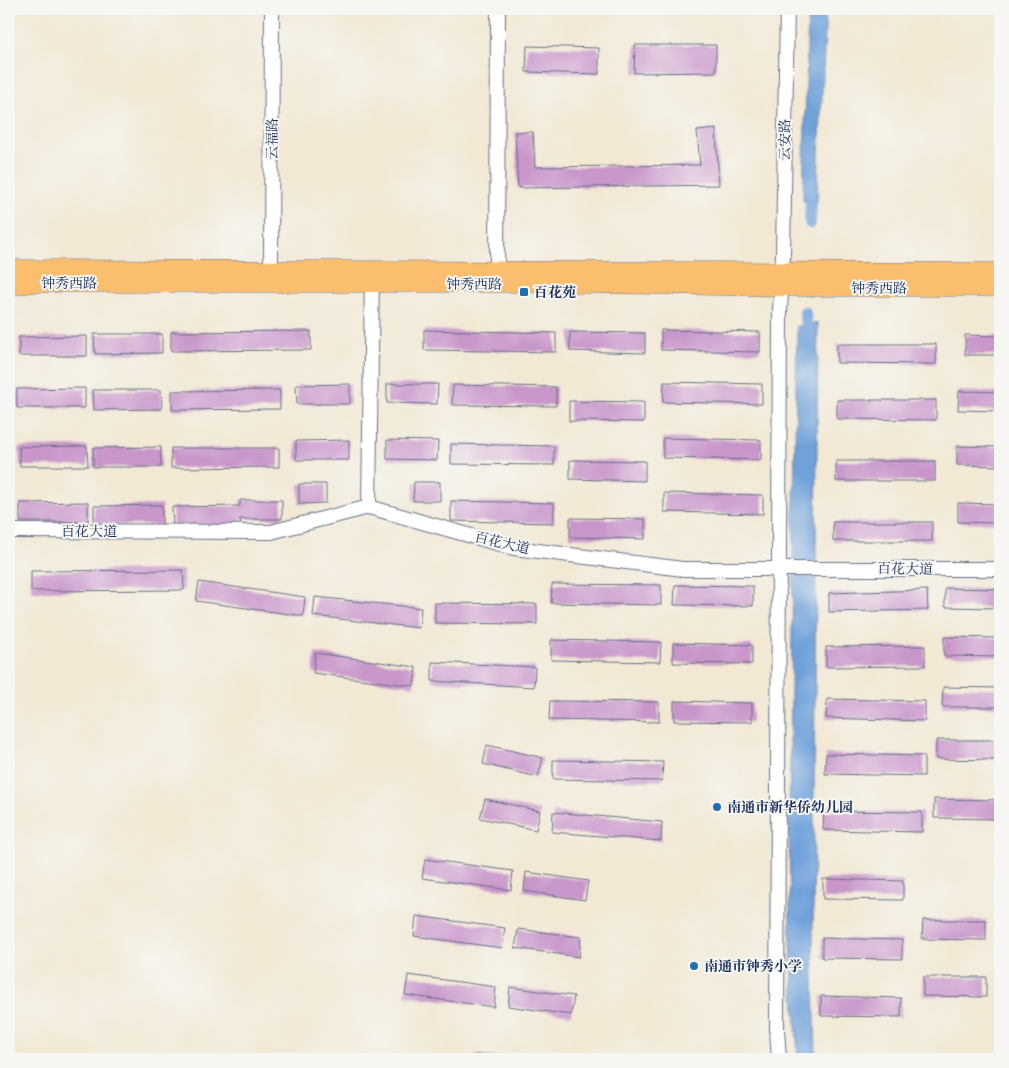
<svg xmlns="http://www.w3.org/2000/svg" width="1009" height="1068" viewBox="0 0 1009 1068" font-family="'IM FELL French Canon','Noto Serif SC',serif">
<style>
.water{fill:#6fa1da;stroke:#45689c}
.lines{fill:none;stroke-linecap:round;stroke-linejoin:round}
.canal{stroke:#6fa1da;stroke-width:12}
.building{fill:#c996cb}
.minor-casing{stroke:#667087;stroke-width:16}
.major-casing{stroke:#667087;stroke-width:19}
.minor{stroke:#fff;stroke-width:14}
.major{stroke:#fbbe6e;stroke-width:18}
.poi-dot{fill:#1f6fb2;stroke:#f6f6f2;stroke-width:2}
.labels{text-anchor:middle;dominant-baseline:central;stroke-width:4;stroke-linejoin:round;paint-order:stroke}
.street-label{font-size:14px;fill:#1b2f5e;stroke:#f6f6f2}
.poi-label{font-size:14px;font-weight:bold;fill:#1b2f5e;stroke:#f6f6f2;text-anchor:start}
</style>
<rect width="100%" height="100%" fill="#f6f6f2"/>
<filter id="ink" filterUnits="userSpaceOnUse"><feTurbulence type="fractalNoise" baseFrequency=".02" numOctaves="2"/><feDisplacementMap in="SourceGraphic" scale="10" xChannelSelector="R" yChannelSelector="G"/><feConvolveMatrix kernelMatrix="1 2 1 2 8 2 1 2 1" color-interpolation-filters="sRGB"/></filter>
<filter id="wash" filterUnits="userSpaceOnUse"><feTurbulence type="fractalNoise" baseFrequency=".0096" numOctaves="4" result="noise"/><feDisplacementMap in="SourceGraphic" scale="20" xChannelSelector="R" yChannelSelector="G"/><feGaussianBlur stdDeviation="1.12" result="paint"/><feColorMatrix in="noise" values="0 0 0 0 0 0 0 0 0 0 0 0 0 0 0 0 0 1.4 0 .05"/><feComposite in="paint" operator="in"/></filter>
<g filter="url(#wash)">
<rect width="100%" height="100%" fill="#f2e8d4"/>
<g class="water">
<polygon points="808,9 826,9 817,202 803,201"/>
<polygon points="818,323 813,934 816,1059 798,1059 790,931 789,816 797,326"/>
</g>
<g class="lines">
<g class="canal">
<polyline points="810,223 811,202"/>
<polyline points="805,312 806,325"/>
</g>
</g>
<g id="blocks">
<g class="building">
<polygon points="635,45 716,45 716,72 634,73"/>
<polygon points="527,46 599,48 599,74 526,72"/>
<polygon points="716,129 719,185 518,188 515,132 533,132 535,167 700,165 697,131"/>
<polygon points="424,330 556,333 556,352 424,350"/>
<polygon points="661,330 760,332 760,352 661,350"/>
<polygon points="311,331 311,350 171,351 171,332"/>
<polygon points="570,332 645,333 645,353 570,351"/>
<polygon points="94,334 162,334 162,353 95,354"/>
<polygon points="965,335 1000,336 1000,355 965,355"/>
<polygon points="87,336 87,356 19,356 19,337"/>
<polygon points="837,344 936,344 936,364 837,363"/>
<polygon points="664,382 762,384 762,404 663,402"/>
<polygon points="350,384 350,404 297,404 296,385"/>
<polygon points="387,384 438,384 437,404 387,403"/>
<polygon points="453,385 556,387 556,406 452,405"/>
<polygon points="85,388 85,408 17,408 17,389"/>
<polygon points="93,390 161,390 162,409 94,410"/>
<polygon points="280,390 280,409 172,410 172,391"/>
<polygon points="959,391 1000,392 1000,411 958,410"/>
<polygon points="837,400 936,400 936,420 837,419"/>
<polygon points="569,401 644,402 644,422 569,421"/>
<polygon points="663,438 761,440 761,460 663,458"/>
<polygon points="349,440 349,460 296,460 296,441"/>
<polygon points="387,440 438,441 437,460 387,459"/>
<polygon points="451,444 554,446 554,465 451,464"/>
<polygon points="87,446 88,466 20,466 19,447"/>
<polygon points="957,446 1000,447 1000,466 957,465"/>
<polygon points="161,447 161,467 93,467 93,448"/>
<polygon points="171,448 279,448 279,467 171,468"/>
<polygon points="570,460 645,461 645,481 570,479"/>
<rect x="836" y="461" width="99" height="20"/>
<polygon points="414,482 440,482 440,501 413,501"/>
<polygon points="299,484 326,484 326,503 299,504"/>
<polygon points="664,493 763,495 763,514 664,512"/>
<polygon points="240,500 282,500 282,519 240,519 241,526 173,526 172,507 240,506"/>
<polygon points="451,501 554,503 554,523 451,521"/>
<polygon points="88,502 88,522 20,522 20,503"/>
<polygon points="958,503 1000,504 1000,523 958,522"/>
<polygon points="162,505 162,525 94,525 94,506"/>
<polygon points="570,518 645,519 645,539 570,537"/>
<rect x="833" y="522" width="99" height="19"/>
<polygon points="183,570 184,590 31,591 31,571"/>
<polygon points="199,582 305,597 303,616 196,601"/>
<polygon points="552,584 661,585 661,605 551,603"/>
<polygon points="675,585 753,586 753,606 674,605"/>
<polygon points="945,588 1000,589 1000,608 945,607"/>
<polygon points="927,590 928,610 829,612 829,593"/>
<polygon points="315,597 421,608 419,628 313,616"/>
<polygon points="435,603 537,604 537,624 435,623"/>
<polygon points="944,637 1000,638 1000,657 944,656"/>
<polygon points="551,640 661,642 660,662 551,660"/>
<polygon points="673,643 752,645 752,664 673,663"/>
<polygon points="925,646 925,666 826,667 826,647"/>
<polygon points="315,653 416,667 414,686 313,673"/>
<polygon points="432,662 535,667 534,687 432,681"/>
<polygon points="943,687 1000,688 1000,707 942,707"/>
<polygon points="827,699 925,701 925,721 826,718"/>
<polygon points="550,701 659,702 659,722 549,720"/>
<polygon points="674,701 752,703 752,722 674,721"/>
<polygon points="936,740 1000,740 1000,760 936,759"/>
<polygon points="487,745 543,758 538,777 483,764"/>
<polygon points="826,754 924,756 924,776 825,774"/>
<polygon points="553,760 663,762 662,781 553,779"/>
<polygon points="485,799 540,811 536,830 480,818"/>
<polygon points="934,799 1000,800 1000,819 934,818"/>
<polygon points="824,811 922,812 922,832 823,830"/>
<polygon points="553,812 662,822 661,841 552,832"/>
<polygon points="425,859 513,871 511,890 422,878"/>
<polygon points="526,872 588,881 585,900 524,891"/>
<polygon points="823,879 903,881 903,900 823,899"/>
<polygon points="416,916 505,928 502,948 414,936"/>
<polygon points="923,920 986,920 986,940 922,939"/>
<polygon points="518,929 581,937 579,957 515,948"/>
<polygon points="822,938 902,940 902,959 822,958"/>
<polygon points="408,975 496,987 494,1007 405,995"/>
<polygon points="923,977 986,977 986,997 923,996"/>
<polygon points="510,987 574,996 571,1015 508,1006"/>
<polygon points="821,996 901,998 901,1017 821,1016"/>
<polygon points="476,1055 504,1058 504,1059 475,1059"/>
</g>
</g>
</g>
<g filter="url(#ink)">
<use href="#blocks" fill-opacity="0" stroke="#667087" stroke-width="1"/>
<g class="lines">
<g class="minor-casing">
<g id="minor">
<polyline points="271,269 272,9"/>
<polyline points="497,280 498,9"/>
<polyline points="369,507 372,273"/>
<polyline points="9,531 271,532 369,507 514,548 683,569 1000,569"/>
<polyline points="779,1059 777,1030 780,311 783,255 787,9"/>
</g>
</g>
<g class="major-casing">
<g id="major">
<polyline points="9,269 1000,272"/>
<polyline points="9,286 34,283 525,283 781,287 1000,287"/>
</g>
</g>
<use href="#minor" class="minor"/>
<use href="#major" class="major"/>
</g>
</g>
<g class="poi-dot">
<rect x="519" y="287" width="10" height="10" rx="2.5"/>
<circle cx="717" cy="807" r="5"/>
<circle cx="694" cy="966" r="5"/>
</g>
<g class="labels">
<g class="street-label">
<text transform="translate(272 139) rotate(-90)">云福路</text>
<text transform="translate(785 140) rotate(-89)">云安路</text>
<text x="69" y="283">钟秀西路</text>
<text x="474" y="284">钟秀西路</text>
<text x="879" y="288">钟秀西路</text>
<text x="89" y="531">百花大道</text>
<text transform="translate(502 543) rotate(13)">百花大道</text>
<text transform="translate(905 569) rotate(1)">百花大道</text>
</g>
<g class="poi-label">
<text x="534" y="292">百花苑</text>
<text x="727" y="807">南通市新华侨幼儿园</text>
<text x="704" y="966">南通市钟秀小学</text>
</g>
</g>
<rect width="1009" height="1068" fill="none" stroke="#f6f6f2" stroke-width="30"/>
</svg>
